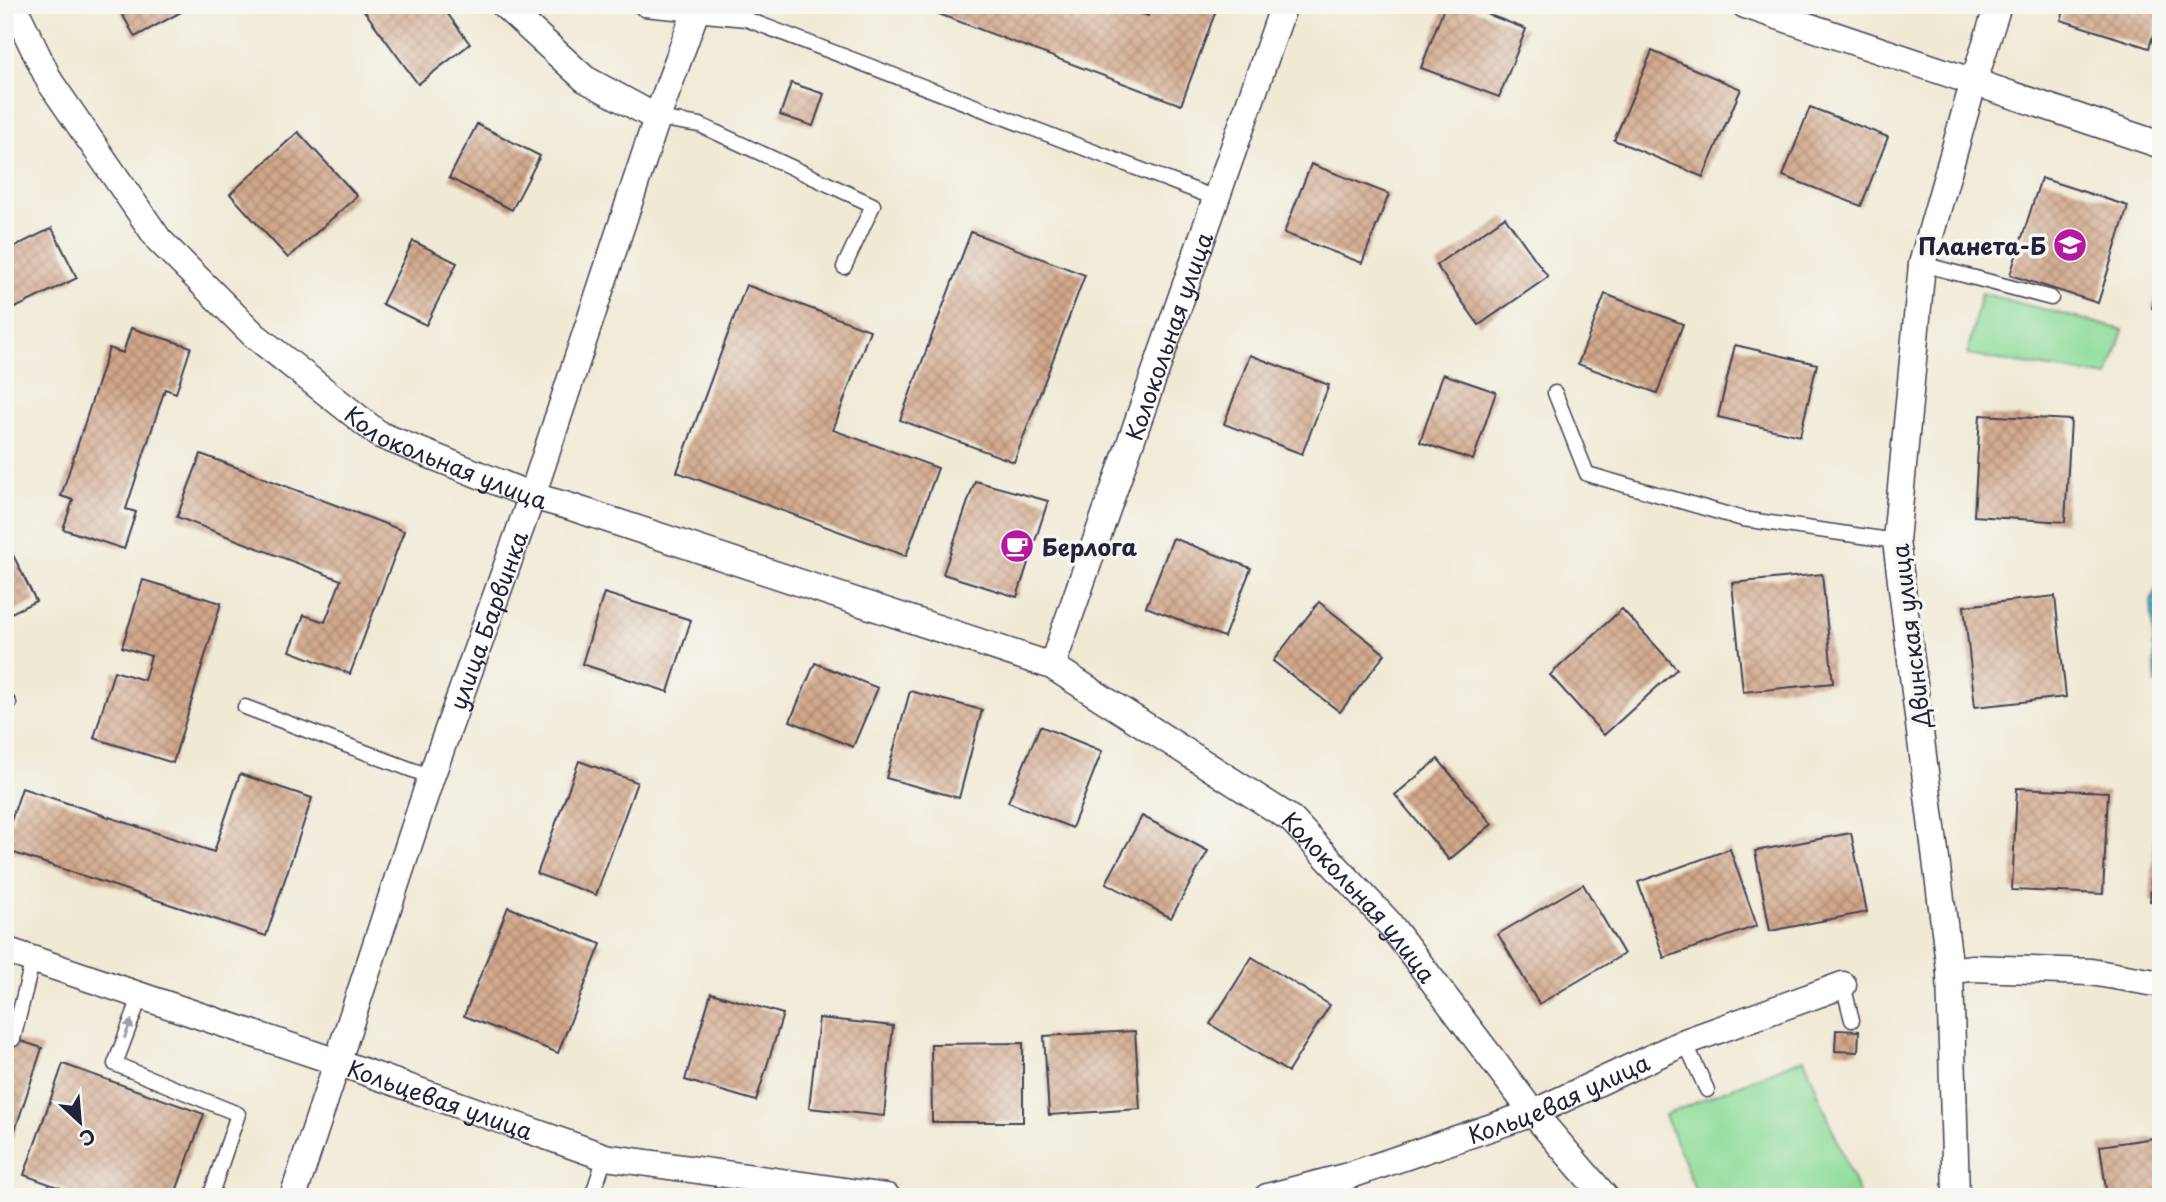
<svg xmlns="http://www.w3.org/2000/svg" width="2166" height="1202" viewBox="0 0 2166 1202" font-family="'Playpen Sans',sans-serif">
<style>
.park{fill:#8edc99;stroke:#587f6a;stroke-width:2}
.water{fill:url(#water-rules);stroke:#366a82;stroke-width:2}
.building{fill:url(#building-cross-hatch)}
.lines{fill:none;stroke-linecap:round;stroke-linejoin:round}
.lane-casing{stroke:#414052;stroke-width:17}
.street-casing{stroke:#414052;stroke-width:29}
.lane{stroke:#fff;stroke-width:14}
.street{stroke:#fff;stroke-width:26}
.oneway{fill:#9c9ca7}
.labels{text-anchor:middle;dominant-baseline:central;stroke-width:7;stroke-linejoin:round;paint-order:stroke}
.poi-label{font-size:23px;font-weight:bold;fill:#22223b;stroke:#f6f6f2;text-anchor:end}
.street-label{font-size:23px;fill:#22223b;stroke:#f6f6f2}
</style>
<defs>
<pattern id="water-rules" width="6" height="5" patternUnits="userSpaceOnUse" patternTransform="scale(1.75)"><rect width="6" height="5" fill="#4bb1ca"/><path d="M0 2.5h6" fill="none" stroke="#3e90a5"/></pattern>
<pattern id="building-cross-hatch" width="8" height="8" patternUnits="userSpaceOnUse" patternTransform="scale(1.75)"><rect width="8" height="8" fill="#d2a78a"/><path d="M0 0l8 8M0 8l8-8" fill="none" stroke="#aa8872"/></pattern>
</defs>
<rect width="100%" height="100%" fill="#f6f6f2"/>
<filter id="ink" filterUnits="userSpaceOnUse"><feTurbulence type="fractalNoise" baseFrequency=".0143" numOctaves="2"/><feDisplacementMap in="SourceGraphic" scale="14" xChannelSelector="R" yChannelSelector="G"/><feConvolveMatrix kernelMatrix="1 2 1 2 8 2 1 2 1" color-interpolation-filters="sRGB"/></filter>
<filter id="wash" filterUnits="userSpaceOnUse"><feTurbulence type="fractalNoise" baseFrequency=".00686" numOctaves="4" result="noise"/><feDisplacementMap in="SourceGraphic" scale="28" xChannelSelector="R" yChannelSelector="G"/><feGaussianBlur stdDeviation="1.57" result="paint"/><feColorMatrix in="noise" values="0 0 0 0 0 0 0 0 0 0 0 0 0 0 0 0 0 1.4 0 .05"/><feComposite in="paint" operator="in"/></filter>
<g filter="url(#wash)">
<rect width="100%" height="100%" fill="#f0e9d4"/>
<g class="park">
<polygon points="1981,293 2123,330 2108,377 1967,355"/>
<polygon points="1804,1058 1860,1197 1698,1197 1665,1115"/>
</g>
<polygon class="water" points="2161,576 2161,682 2156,684 2151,602"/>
<g id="blocks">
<g class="building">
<polygon points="117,5 194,5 135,37"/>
<polygon points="360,5 441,5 470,44 418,84"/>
<polygon points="915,5 1119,5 1148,16 1152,5 1218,5 1181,105"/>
<polygon points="1445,5 1464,5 1526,29 1499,97 1421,68"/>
<polygon points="2066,5 2161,5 2161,10 2149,48 2061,20"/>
<polygon points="1652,51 1741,89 1703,177 1614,140"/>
<polygon points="791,83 824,94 813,126 780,115"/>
<polygon points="1810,107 1888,137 1861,206 1783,176"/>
<polygon points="477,124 540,156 512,210 449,178"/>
<polygon points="298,132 357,196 288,258 230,194"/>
<polygon points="1311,164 1389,194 1362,263 1284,233"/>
<polygon points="2041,178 2128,206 2098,303 2010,275"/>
<polygon points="1505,217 1548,277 1479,325 1436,265"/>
<polygon points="52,228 77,278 5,313 5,251"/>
<polygon points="971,232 1085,275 1014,462 900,420"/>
<polygon points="413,241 457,263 426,325 382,304"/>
<polygon points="2160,282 2161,282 2161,310 2152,308"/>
<polygon points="746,285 870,330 833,430 938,468 906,556 677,472"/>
<polygon points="1605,294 1683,324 1657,393 1578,364"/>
<polygon points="131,328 191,347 176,393 165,389 126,509 136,512 124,549 63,529 73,500 61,496 109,348 123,353"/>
<polygon points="1735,345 1817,364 1800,436 1718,417"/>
<polygon points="1250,355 1329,385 1302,454 1224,424"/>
<polygon points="1443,374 1496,392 1473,460 1420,442"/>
<polygon points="1980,415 2071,420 2065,522 1974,516"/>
<polygon points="201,454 404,531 350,674 290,651 304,615 325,622 341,580 177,517"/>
<polygon points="975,481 1048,501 1017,597 943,574"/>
<polygon points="1173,538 1251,568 1224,637 1146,607"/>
<polygon points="5,539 36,601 5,616"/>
<polygon points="1822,574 1833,683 1743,692 1732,583"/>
<polygon points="143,580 221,603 173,763 94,738 114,671 144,680 151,656 122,647"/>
<polygon points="604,593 691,620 668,692 582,664"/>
<polygon points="2055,596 2066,697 1975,707 1964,606"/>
<polygon points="1319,602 1385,654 1340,712 1273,661"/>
<polygon points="1622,609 1677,669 1604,735 1550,675"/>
<polygon points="815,663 878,688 853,747 790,721"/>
<polygon points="910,691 982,710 959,798 886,778"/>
<polygon points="1040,726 1102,751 1072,828 1008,802"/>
<polygon points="1438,759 1492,824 1449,860 1395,795"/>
<polygon points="579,761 637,782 596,895 537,874"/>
<polygon points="240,774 312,798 266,936 5,850 5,839 22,788 214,852"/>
<polygon points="2017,788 2108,792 2103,894 2012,890"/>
<polygon points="2157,800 2161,800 2161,902 2150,901"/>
<polygon points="1142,816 1208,851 1171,918 1106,883"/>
<polygon points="1851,833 1867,912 1770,931 1755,851"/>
<polygon points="1730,849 1757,926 1664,958 1638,882"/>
<polygon points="1583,884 1624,954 1539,1004 1498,934"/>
<polygon points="508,907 601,944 558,1053 464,1016"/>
<polygon points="1252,957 1330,1005 1288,1072 1210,1024"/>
<polygon points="711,993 783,1014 756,1101 685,1080"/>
<polygon points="819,1018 893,1026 884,1116 809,1108"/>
<polygon points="1836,1030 1859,1031 1858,1052 1835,1051"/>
<polygon points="1135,1031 1140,1109 1049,1115 1044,1036"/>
<polygon points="5,1036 42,1048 6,1158 5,1158"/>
<polygon points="1023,1043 1023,1122 932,1122 931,1044"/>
<polygon points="63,1064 204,1114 174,1197 67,1197 69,1191 24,1175"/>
<polygon points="2159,1073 2161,1073 2161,1099 2155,1098"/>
<polygon points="2161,1137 2161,1197 2107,1197 2100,1146"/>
</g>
</g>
</g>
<g filter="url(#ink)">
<use href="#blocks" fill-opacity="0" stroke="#414052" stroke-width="2"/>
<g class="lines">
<g class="lane-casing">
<g id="lane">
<polyline points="638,5 644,9 746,19 1215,198"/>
<polyline points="657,118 700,125 873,205 844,267"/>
<polyline points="1922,264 2051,298"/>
<polyline points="1555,393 1587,474 1743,519 1896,541"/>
<polyline points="5,702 9,703"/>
<polyline points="245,707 431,777"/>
<polyline points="1843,985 1852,1020"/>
<polyline points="141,995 115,1064 238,1114 210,1197"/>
<polyline points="13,1039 33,959"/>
<polyline points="1685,1042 1707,1090"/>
<polyline points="592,1197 605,1157"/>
</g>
</g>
<g class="street-casing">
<g id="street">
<path id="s1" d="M13 5 50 82 159 240 254 335 380 435 532 496 568 506 1052 666 1291 819 1388 922 1533 1113 1605 1197"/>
<polyline points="504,5 585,79 657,118"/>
<polyline points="1745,5 2161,145"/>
<path id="s2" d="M1052 666 1284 5"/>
<path id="s3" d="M5 950 337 1062 605 1157 887 1197"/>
<polyline points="1950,971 1971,968 2091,972 2161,984"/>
<path id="s4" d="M293 1197 431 777 532 496 657 118 698 5"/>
<path id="s5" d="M1267 1197 1348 1176 1533 1113 1685 1042 1843 985"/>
<polyline points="1956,1197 1950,971 1896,541 1922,264 1974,81 1998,5"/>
</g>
</g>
<use href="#lane" class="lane"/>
<use href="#street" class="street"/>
</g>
<defs><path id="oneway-solid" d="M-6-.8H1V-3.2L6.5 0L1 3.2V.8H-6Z" transform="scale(1.75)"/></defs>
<use class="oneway" href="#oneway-solid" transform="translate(128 1029) rotate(-69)"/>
</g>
<defs>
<g id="school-disc" transform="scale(1.75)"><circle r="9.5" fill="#b5179e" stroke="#f6f6f2"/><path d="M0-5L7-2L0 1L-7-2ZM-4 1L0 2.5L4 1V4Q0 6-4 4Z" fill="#fff"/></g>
<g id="cafe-disc" transform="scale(1.75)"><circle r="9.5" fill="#b5179e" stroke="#f6f6f2"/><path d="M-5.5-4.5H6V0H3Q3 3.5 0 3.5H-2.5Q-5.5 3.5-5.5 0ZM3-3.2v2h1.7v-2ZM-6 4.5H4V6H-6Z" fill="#fff"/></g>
</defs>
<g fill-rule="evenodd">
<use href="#school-disc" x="2070" y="245"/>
<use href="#cafe-disc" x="1017" y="546"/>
</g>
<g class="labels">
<g class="poi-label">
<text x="2046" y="245">Планета-Б</text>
<text x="1042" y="546" text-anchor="start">Берлога</text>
</g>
<g class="street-label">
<text stroke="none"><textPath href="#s2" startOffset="350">Колокольная улица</textPath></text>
<text stroke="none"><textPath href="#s1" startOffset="642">Колокольная улица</textPath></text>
<text stroke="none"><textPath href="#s4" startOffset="609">улица Барвинка</textPath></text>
<text transform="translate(1910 636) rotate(-97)">Двинская улица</text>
<text stroke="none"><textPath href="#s1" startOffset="1671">Колокольная улица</textPath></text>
<text stroke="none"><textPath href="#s5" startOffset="308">Кольцевая улица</textPath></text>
<text stroke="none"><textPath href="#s3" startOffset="460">Кольцевая улица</textPath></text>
</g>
</g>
<rect width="2166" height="1202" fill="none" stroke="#f6f6f2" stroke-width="28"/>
<g transform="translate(80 1122) rotate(154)" stroke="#f6f6f2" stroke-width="5" paint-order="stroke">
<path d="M0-5L12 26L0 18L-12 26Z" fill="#22223b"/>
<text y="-10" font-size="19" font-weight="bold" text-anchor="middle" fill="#22223b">С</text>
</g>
</svg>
